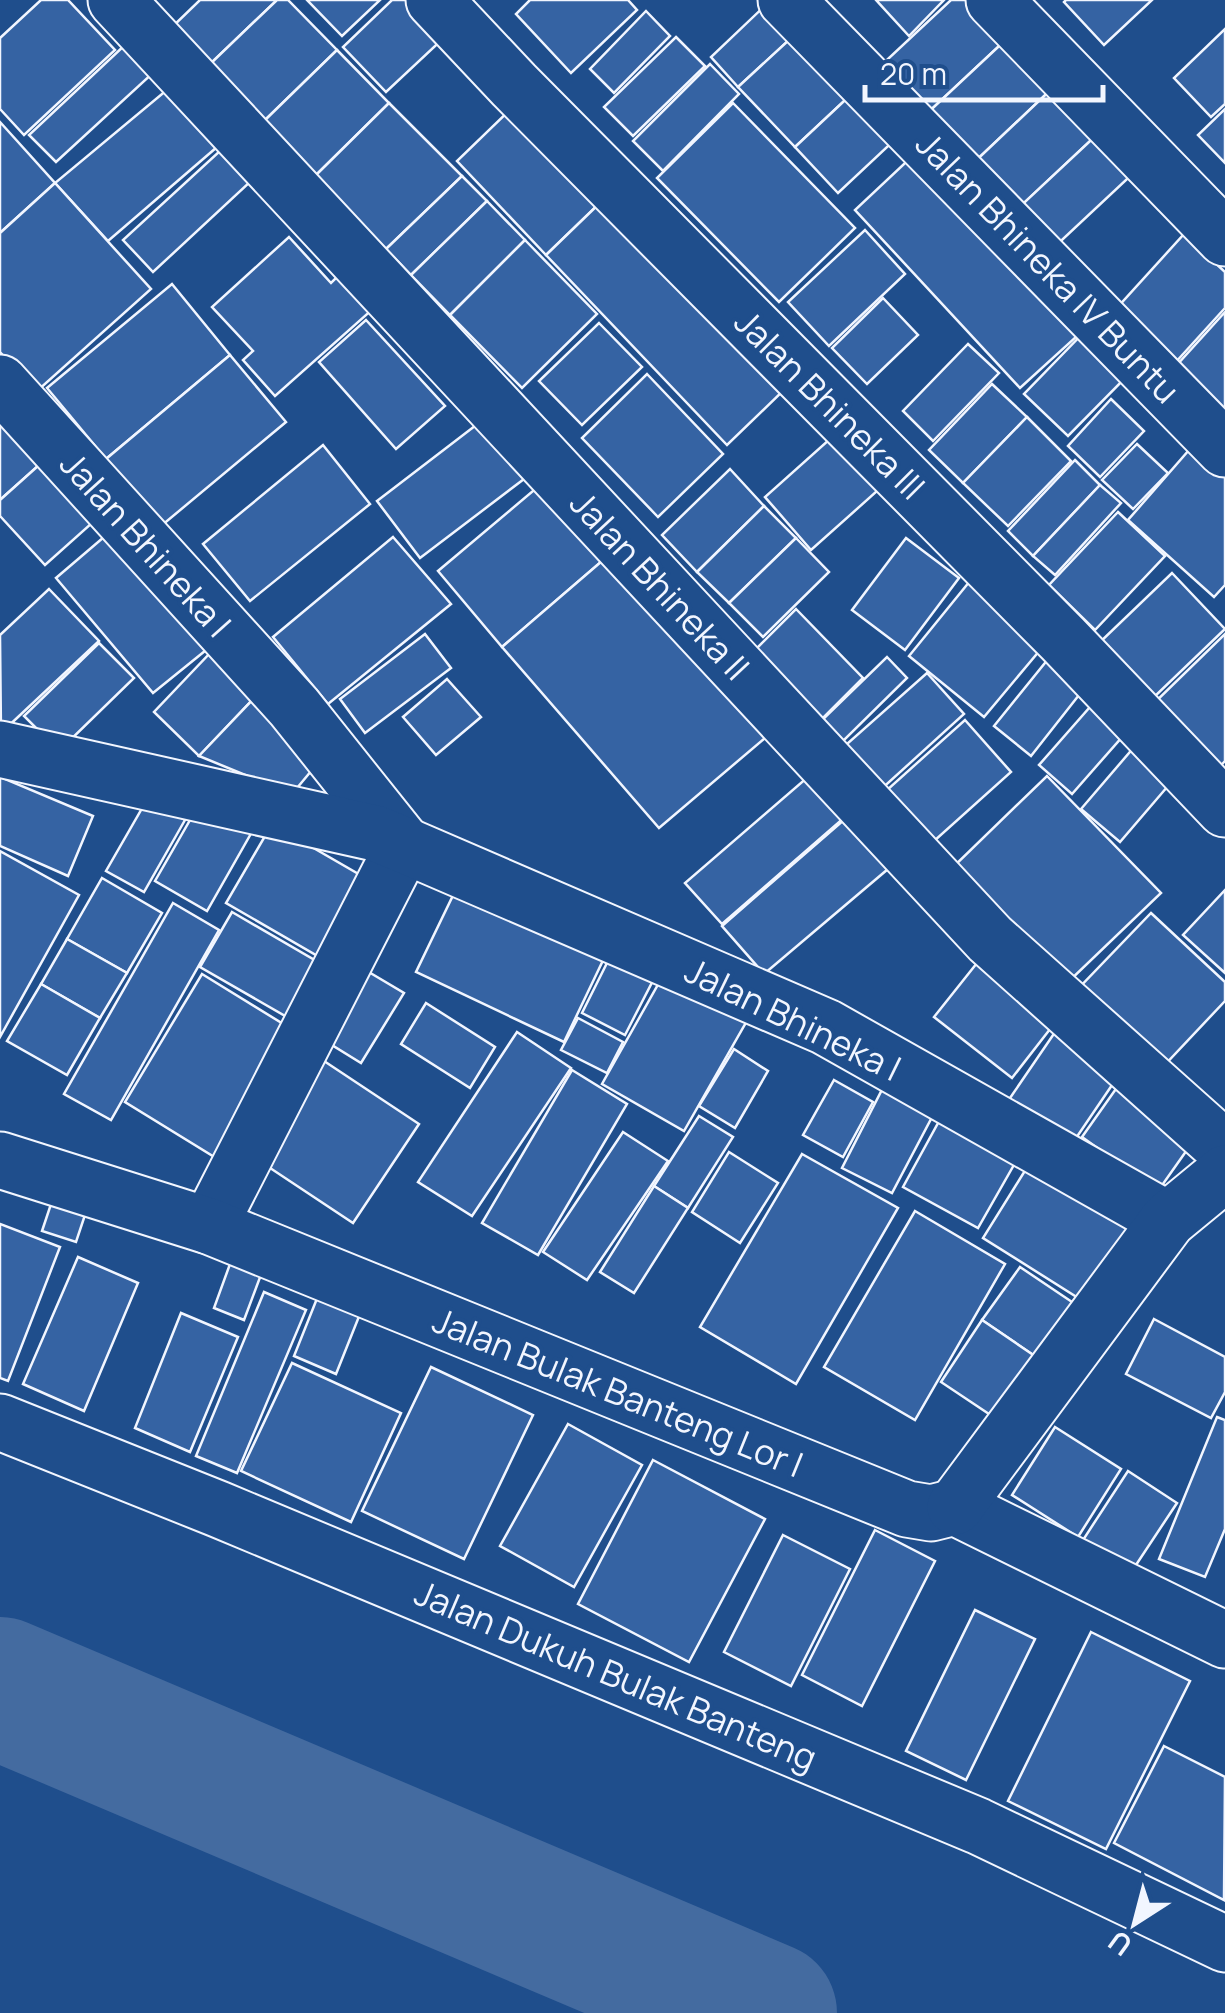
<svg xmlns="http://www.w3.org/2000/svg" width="1225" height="2013" viewBox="0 0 1225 2013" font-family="Manrope,sans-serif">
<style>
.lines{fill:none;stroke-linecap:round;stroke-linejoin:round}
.river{stroke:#446ba0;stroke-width:142}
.building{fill:#3563a3;stroke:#f2f6ff;stroke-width:2.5}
.minor-casing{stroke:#f2f6ff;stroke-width:59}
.minor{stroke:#1f4e8c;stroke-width:55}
.labels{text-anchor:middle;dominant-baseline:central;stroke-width:8;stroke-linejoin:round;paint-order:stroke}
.street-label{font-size:35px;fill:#f2f6ff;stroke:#1f4e8c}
</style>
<rect width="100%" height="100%" fill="#1f4e8c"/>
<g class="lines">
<polyline class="river" points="0,1688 766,2013"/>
</g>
<g class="building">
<polygon points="41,0 68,0 115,50 24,135 0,109 0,38"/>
<polygon points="200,0 277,0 207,67 170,29"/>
<polygon points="277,0 288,0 337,50 262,123 207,67"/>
<polygon points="307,0 380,0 342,36"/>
<polygon points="392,0 416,0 448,34 386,92 343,47"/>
<polygon points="530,0 628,0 637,10 571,73 516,14"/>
<polygon points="771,0 802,28 738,87 711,57"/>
<polygon points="876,0 944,0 909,36"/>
<polygon points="951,0 982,0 1013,33 920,120 874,72"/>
<polygon points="1066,0 1152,0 1104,45 1064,2"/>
<polygon points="646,11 670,36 614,93 590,69"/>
<polygon points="802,28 858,88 795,147 738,87"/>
<polygon points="1225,29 1225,104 1211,117 1174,78"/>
<polygon points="1013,33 1060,81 966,170 920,120"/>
<polygon points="676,37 705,66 633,136 604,107"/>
<polygon points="127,43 154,72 56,162 29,135"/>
<polygon points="337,50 389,103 315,176 262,123"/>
<polygon points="710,64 739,94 663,171 633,141"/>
<polygon points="1060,81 1104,128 1010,216 966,170"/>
<polygon points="858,88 901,134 838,193 795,147"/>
<polygon points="168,89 217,147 108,241 55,183"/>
<polygon points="389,103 462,176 386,249 315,176"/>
<polygon points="733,103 855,228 779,302 657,178"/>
<polygon points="516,104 605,198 546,255 457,161"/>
<polygon points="1225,109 1225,163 1198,135"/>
<polygon points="0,122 55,183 0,233"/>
<polygon points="1104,128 1141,166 1047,254 1010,216"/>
<polygon points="921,148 1087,327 1020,388 855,210"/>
<polygon points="221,150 250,182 153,272 123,240"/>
<polygon points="462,176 487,201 411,275 386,249"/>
<polygon points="55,183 151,289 36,392 0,352 0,233"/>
<polygon points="605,198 786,388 727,445 546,255"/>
<polygon points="487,201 525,240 450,315 411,275"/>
<polygon points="865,230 905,274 829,346 788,302"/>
<polygon points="1184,234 1225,272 1225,308 1174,364 1116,309"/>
<polygon points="289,237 331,283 342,272 374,308 275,396 243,360 253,351 212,307"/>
<polygon points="525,240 597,314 522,388 450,315"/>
<polygon points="172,284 230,355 106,459 47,388"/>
<polygon points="883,298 918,335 867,384 832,348"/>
<polygon points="1225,312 1225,412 1176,366"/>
<polygon points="366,320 445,406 396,449 319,362"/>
<polygon points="599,323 642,367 582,425 539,381"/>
<polygon points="1091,325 1135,368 1068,436 1024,394"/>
<polygon points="968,344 999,373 933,441 903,411"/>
<polygon points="230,355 286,422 161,526 106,459"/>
<polygon points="647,374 723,454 658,517 582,438"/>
<polygon points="992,384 1027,417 963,483 929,450"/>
<polygon points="1111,399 1144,431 1100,477 1068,446"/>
<polygon points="1027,417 1071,461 1008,526 963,483"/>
<polygon points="484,419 528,476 420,558 377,501"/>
<polygon points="0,420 48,457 0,500"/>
<polygon points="840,430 886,483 811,550 765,497"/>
<polygon points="1196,442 1225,468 1225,585 1214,597 1128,520"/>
<polygon points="1137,444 1168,473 1133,509 1102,480"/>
<polygon points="323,445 370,504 250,601 203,544"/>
<polygon points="48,457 101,515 45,565 0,516 0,500"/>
<polygon points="1075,460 1100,485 1033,556 1008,531"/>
<polygon points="730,469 764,506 697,572 662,535"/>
<polygon points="546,480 609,555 502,647 438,571"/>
<polygon points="1100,485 1121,503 1055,575 1033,556"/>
<polygon points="764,506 796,538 729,603 697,572"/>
<polygon points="1118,512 1165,556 1095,630 1049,585"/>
<polygon points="118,525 216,642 153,693 56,578"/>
<polygon points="393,537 451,604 328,704 273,637"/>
<polygon points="796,538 829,572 763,637 729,603"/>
<polygon points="906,538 959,578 905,650 852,610"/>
<polygon points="609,555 765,738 659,828 502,647"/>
<polygon points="1172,573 1225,629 1151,700 1098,644"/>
<polygon points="970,581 1046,643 984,717 909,656"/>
<polygon points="49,589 99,641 1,733 0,635"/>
<polygon points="796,609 863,678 822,719 754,651"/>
<polygon points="425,634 451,668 365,733 340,699"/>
<polygon points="1225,634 1225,761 1215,772 1150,707"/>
<polygon points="99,643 134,678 59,751 24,716"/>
<polygon points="212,651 258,694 199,756 154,712"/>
<polygon points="1053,653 1090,681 1031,756 994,726"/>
<polygon points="887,657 907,678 839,745 819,723"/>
<polygon points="927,673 964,714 877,793 839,751"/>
<polygon points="447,679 481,717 436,755 403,717"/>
<polygon points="258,694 322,758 292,794 199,756"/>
<polygon points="1097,699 1130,728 1072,794 1039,765"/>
<polygon points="965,720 1011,772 933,842 887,790"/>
<polygon points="1135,746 1174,779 1120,842 1081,809"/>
<polygon points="809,776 845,817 722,924 685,883"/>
<polygon points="1047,776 1161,893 1063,987 950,870"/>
<polygon points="0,777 93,816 68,876 0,846"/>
<polygon points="148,798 185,820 144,892 106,871"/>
<polygon points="201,801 253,830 207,911 155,881"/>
<polygon points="845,819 888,869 764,974 722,926"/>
<polygon points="272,824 374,883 328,962 226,903"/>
<polygon points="0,851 79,895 0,1037"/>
<polygon points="102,878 162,913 127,973 67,939"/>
<polygon points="460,881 607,952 564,1042 416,972"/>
<polygon points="1225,890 1225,973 1183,935"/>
<polygon points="173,903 219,930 111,1120 64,1094"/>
<polygon points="232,912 330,969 299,1024 200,967"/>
<polygon points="1151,913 1225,982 1225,1001 1159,1071 1076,991"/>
<polygon points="67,939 127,973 100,1018 41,984"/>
<polygon points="618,941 662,963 625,1035 582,1013"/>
<polygon points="977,963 1054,1024 1012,1078 934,1017"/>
<polygon points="669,965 752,1012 684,1131 602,1084"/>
<polygon points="362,968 404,993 361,1063 319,1037"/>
<polygon points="202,974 293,1030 216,1158 125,1102"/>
<polygon points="41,984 100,1018 67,1075 7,1041"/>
<polygon points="426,1003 495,1047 470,1088 401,1044"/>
<polygon points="578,1018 623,1042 607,1073 561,1050"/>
<polygon points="1064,1019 1127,1063 1072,1144 1008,1101"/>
<polygon points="517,1032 571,1068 472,1216 418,1182"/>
<polygon points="734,1049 768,1071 735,1128 699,1106"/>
<polygon points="321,1059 419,1124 353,1223 255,1158"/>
<polygon points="572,1070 627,1104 538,1255 482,1223"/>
<polygon points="890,1074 941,1100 892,1193 842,1168"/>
<polygon points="834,1080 873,1102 843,1157 803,1135"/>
<polygon points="1118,1086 1194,1140 1158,1191 1082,1137"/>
<polygon points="943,1114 1019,1156 978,1228 903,1187"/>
<polygon points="699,1116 733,1137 688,1208 654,1186"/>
<polygon points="623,1132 668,1161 587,1280 543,1252"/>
<polygon points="729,1152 778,1183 740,1243 692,1212"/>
<polygon points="1036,1153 1136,1215 1083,1301 983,1238"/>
<polygon points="802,1154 898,1208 796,1384 700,1327"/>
<polygon points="57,1186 91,1197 76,1242 42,1231"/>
<polygon points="654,1186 688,1208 634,1293 600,1272"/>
<polygon points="915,1211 1005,1264 915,1420 824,1367"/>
<polygon points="0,1224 60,1247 8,1381 0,1378"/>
<polygon points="234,1253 265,1264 244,1320 214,1308"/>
<polygon points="78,1257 138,1283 84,1411 23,1384"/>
<polygon points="1020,1267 1081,1308 1045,1363 982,1320"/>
<polygon points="322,1286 364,1304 336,1374 294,1356"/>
<polygon points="264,1292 306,1310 237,1473 196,1456"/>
<polygon points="181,1313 238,1337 190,1452 135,1428"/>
<polygon points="1154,1319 1225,1357 1225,1392 1211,1418 1126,1374"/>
<polygon points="982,1320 1045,1363 1004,1424 941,1382"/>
<polygon points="292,1363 401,1413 351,1522 241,1471"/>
<polygon points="431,1367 533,1415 464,1559 362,1511"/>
<polygon points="1217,1417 1225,1420 1225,1529 1205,1577 1159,1559"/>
<polygon points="568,1424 642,1465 574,1587 500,1546"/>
<polygon points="1055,1427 1121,1469 1078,1537 1012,1495"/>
<polygon points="653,1460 765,1519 689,1662 578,1604"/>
<polygon points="1128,1471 1177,1503 1132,1571 1083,1540"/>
<polygon points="875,1530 935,1561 862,1706 802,1675"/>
<polygon points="783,1535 850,1569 791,1686 724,1652"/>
<polygon points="975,1610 1035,1639 966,1780 906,1751"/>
<polygon points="1091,1632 1190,1681 1106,1849 1008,1801"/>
<polygon points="1164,1746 1225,1777 1224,1900 1114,1843"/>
</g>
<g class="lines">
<g class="minor-casing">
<g id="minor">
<polyline points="116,0 990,939 1225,1149"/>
<polyline points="434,0 514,85 1063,639 1225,809"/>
<polyline points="786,0 1225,449"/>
<polyline points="994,0 1225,238"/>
<polyline points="0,383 294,707 404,845 209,1226"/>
<polyline points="0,749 375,833 404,845 826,1027 1168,1220"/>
<polyline points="0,1160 209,1226 907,1509 931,1513 955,1507 1225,1640"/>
<polyline points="0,1422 218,1509 978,1826 1225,1944"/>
<polyline points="955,1507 1168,1220 1225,1173"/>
</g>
</g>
<use href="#minor" class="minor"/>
</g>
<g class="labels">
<g class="street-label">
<text transform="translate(1048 267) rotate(46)">Jalan Bhineka IV Buntu</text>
<text transform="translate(830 404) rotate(45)">Jalan Bhineka III</text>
<text transform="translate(146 544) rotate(48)">Jalan Bhineka I</text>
<text transform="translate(660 585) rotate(47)">Jalan Bhineka II</text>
<text transform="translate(793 1019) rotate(26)">Jalan Bhineka I</text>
<text transform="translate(618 1392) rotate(22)">Jalan Bulak Banteng Lor I</text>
<text transform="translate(616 1675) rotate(23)">Jalan Dukuh Bulak Banteng</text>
</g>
</g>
<g transform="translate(1135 1923) rotate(216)" stroke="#1f4e8c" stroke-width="8" paint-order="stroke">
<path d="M0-8L18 38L0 25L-18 38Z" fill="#f2f6ff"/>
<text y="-15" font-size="28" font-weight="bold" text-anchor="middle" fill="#f2f6ff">U</text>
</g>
<path d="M865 85v15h238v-15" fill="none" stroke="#f2f6ff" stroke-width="5"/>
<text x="880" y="85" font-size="30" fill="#f2f6ff" stroke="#1f4e8c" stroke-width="8" paint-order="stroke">20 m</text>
</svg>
